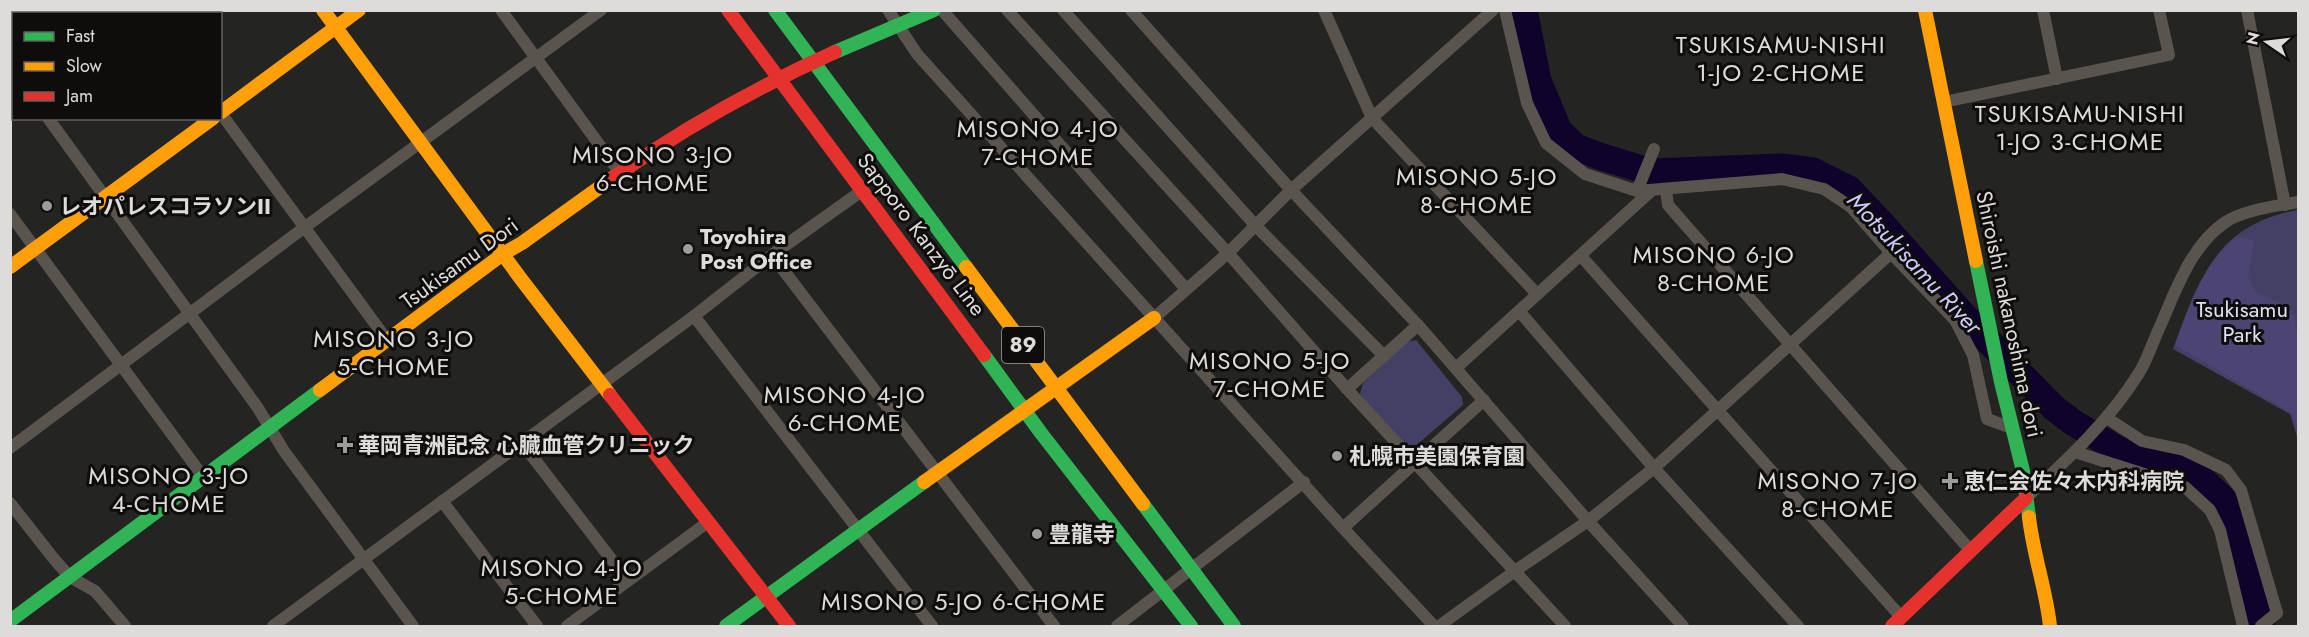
<svg xmlns="http://www.w3.org/2000/svg" width="2309" height="637" viewBox="0 0 2309 637" font-family="Jost,'Noto Sans JP',sans-serif">
<style>
.green{fill:#444065}
.forest{fill:#4c4573}
.lines{fill:none;stroke-linecap:round;stroke-linejoin:round}
.river{stroke:#0f032b;stroke-width:27}
.street{stroke:#5a544e;stroke-width:12}
.fast{stroke:#30b455;stroke-width:14}
.slow{stroke:#ff9f0a;stroke-width:14}
.jam{stroke:#e5322d;stroke-width:14}
.poi-dot{fill:#9c9c9b;stroke:#0e0d0c;stroke-width:2}
.labels{text-anchor:middle;dominant-baseline:central;stroke-width:6;stroke-linejoin:round;paint-order:stroke}
.shield{fill:#0e0d0c;stroke:#9f9e9d;stroke-width:1.5}
.shield-label{font-size:21px;font-weight:bold;fill:#dddcdb}
.poi-label{font-size:22px;font-weight:bold;fill:#dddcdb;stroke:#0e0d0c;text-anchor:start}
.street-label{font-size:22px;fill:#dddcdb;stroke:#0e0d0c}
.park-label{font-size:22px;fill:#e1e0f2;stroke:#0e0d0c}
.neighbourhood-label{font-size:24px;letter-spacing:1.5px;fill:#dddcdb;stroke:#0e0d0c}
.water-label{font-size:24px;font-style:italic;fill:#cecafd;stroke:#0e0d0c}
</style>
<rect width="100%" height="100%" fill="#242423"/>
<g class="green">
<path d="M2298 210V440L2290 414 2173 349C2199 278 2216 225 2298 210Z"/>
<polygon points="1416,340 1462,397 1463,405 1413,448 1404,446 1360,394 1363,383 1407,342"/>
</g>
<path class="forest" d="M2237 237 2254 240 2248 278C2251 283 2254 291 2259 294 2278 304 2296 304 2296 331L2298 332V431L2293 414 2175 345C2192 301 2200 269 2237 237Z"/>
<g class="lines">
<polyline class="river" points="1524,10 1538,81 1559,131 1576,147 1599,156 1651,172 1782,167 1813,171 1849,189 1883,225 1965,317 2054,408 2074,423 2117,449 2192,470 2224,500 2242,541 2262,626"/>
<g class="street">
<polyline points="145,10 147,14"/>
<polyline points="501,10 620,173"/>
<polyline points="888,10 917,54 1343,528 1434,626"/>
<polyline points="942,10 1186,289"/>
<polyline points="1007,10 1228,253 1347,389 1565,626"/>
<polyline points="1063,10 1255,225 1384,356"/>
<polyline points="1131,10 1291,190 1418,325 1588,521 1683,626"/>
<polyline points="1324,10 1372,118 1537,294"/>
<polyline points="1505,10 1527,103 1546,143 1585,174 1637,191 1782,179 1824,189 1851,207 1891,253 1955,320 1973,355 1987,419 2012,428"/>
<polyline points="2043,10 2057,79"/>
<polyline points="2247,10 2285,205"/>
<polyline points="105,14 109,10"/>
<polyline points="10,67 14,71"/>
<polyline points="10,100 14,98"/>
<polyline points="1944,102 2169,55 2159,10"/>
<polyline points="220,112 387,340"/>
<polyline points="48,118 258,408 284,451 413,626"/>
<polyline points="1666,190 1668,205 1970,550"/>
<polyline points="1637,191 1654,149"/>
<polyline points="10,214 204,478"/>
<polyline points="772,255 1054,626"/>
<polyline points="1581,256 1901,617"/>
<polyline points="1519,311 1654,468 1798,626"/>
<polyline points="694,316 932,626"/>
<polyline points="1154,318 1228,253 1291,190 1493,10"/>
<polyline points="1456,368 1650,192"/>
<polyline points="1347,389 1418,325"/>
<polyline points="2107,418 2142,441 2184,450 2226,470 2241,490 2277,613 2261,626"/>
<polyline points="522,443 628,581 708,522"/>
<polyline points="10,448 305,227 601,10"/>
<polyline points="2075,452 2185,487 2210,510 2220,530 2243,626"/>
<path d="M2026 498C2068 459 2109 421 2139 373 2147 360 2152 344 2158 331 2175 293 2189 248 2224 223 2243 210 2276 206 2298 202"/>
<polyline points="442,501 537,626"/>
<polyline points="10,503 54,559 70,577 95,591 125,626"/>
<polyline points="1343,528 1484,400"/>
<polyline points="273,626 694,316 772,255 863,190"/>
<polyline points="567,626 628,581"/>
<polyline points="1117,626 1304,482"/>
<polyline points="1439,626 1515,571 1588,521 1654,468 1891,253"/>
</g>
<g class="fast">
<polyline points="775,10 966,267"/>
<polyline points="835,52 934,10"/>
<polyline points="1976,261 2001,382 2023,471 2029,517"/>
<polyline points="984,355 1041,433 1191,626"/>
<polyline points="1143,504 1234,626"/>
<polyline points="10,621 320,390"/>
<polyline points="726,626 924,482"/>
</g>
<g class="slow">
<polyline points="323,10 521,279 610,395"/>
<polyline points="1925,10 1976,261"/>
<polyline points="220,113 359,10"/>
<polyline points="10,267 213,118"/>
<polyline points="966,267 1143,504"/>
<polyline points="320,390 503,254 522,243 614,177"/>
<polyline points="924,482 1154,318"/>
<path d="M2029 517C2033 554 2046 589 2050 626"/>
</g>
<g class="jam">
<polyline points="728,10 984,355"/>
<path d="M614 177C684 128 757 87 835 52"/>
<polyline points="610,395 789,626"/>
<polyline points="1892,626 2026,498"/>
</g>
</g>
<g class="poi-dot">
<circle cx="47" cy="206" r="6"/>
<circle cx="688" cy="249" r="6"/>
<path d="M342 436h6v6h6v6h-6v6h-6v-6h-6v-6h6z"/>
<circle cx="1337" cy="456" r="6"/>
<path d="M1947 472h6v6h6v6h-6v6h-6v-6h-6v-6h6z"/>
<circle cx="1037" cy="534" r="6"/>
</g>
<g class="labels">
<rect class="shield" x="1002" y="327" width="42" height="36" rx="4.5"/>
<g class="shield-label">
<text x="1023" y="345">89</text>
</g>
<g class="poi-label">
<text x="59" y="206">レオパレスコラソンII</text>
<text x="700" y="236">Toyohira<tspan x="700" dy="25">Post Office</tspan></text>
<text x="358" y="445">華岡青洲記念 心臓血管クリニック</text>
<text x="1349" y="456">札幌市美園保育園</text>
<text x="1964" y="481">恵仁会佐々木内科病院</text>
<text x="1049" y="534">豊龍寺</text>
</g>
<g class="street-label">
<text transform="translate(922 234) rotate(53)">Sapporo Kanzyō Line</text>
<text transform="translate(459 263) rotate(-36)">Tsukisamu Dori</text>
<text transform="translate(2010 314) rotate(78)">Shiroishi nakanoshima dori</text>
</g>
<g class="park-label">
<text x="2242" y="309">Tsukisamu<tspan x="2242" dy="25">Park</tspan></text>
</g>
<g class="neighbourhood-label">
<text x="1781" y="44">TSUKISAMU-NISHI<tspan x="1781" dy="28">1-JO 2-CHOME</tspan></text>
<text x="2080" y="113">TSUKISAMU-NISHI<tspan x="2080" dy="28">1-JO 3-CHOME</tspan></text>
<text x="1038" y="128">MISONO 4-JO<tspan x="1038" dy="28">7-CHOME</tspan></text>
<text x="653" y="154">MISONO 3-JO<tspan x="653" dy="28">6-CHOME</tspan></text>
<text x="1477" y="176">MISONO 5-JO<tspan x="1477" dy="28">8-CHOME</tspan></text>
<text x="1714" y="254">MISONO 6-JO<tspan x="1714" dy="28">8-CHOME</tspan></text>
<text x="394" y="338">MISONO 3-JO<tspan x="394" dy="28">5-CHOME</tspan></text>
<text x="1270" y="360">MISONO 5-JO<tspan x="1270" dy="28">7-CHOME</tspan></text>
<text x="845" y="394">MISONO 4-JO<tspan x="845" dy="28">6-CHOME</tspan></text>
<text x="169" y="475">MISONO 3-JO<tspan x="169" dy="28">4-CHOME</tspan></text>
<text x="1838" y="480">MISONO 7-JO<tspan x="1838" dy="28">8-CHOME</tspan></text>
<text x="562" y="567">MISONO 4-JO<tspan x="562" dy="28">5-CHOME</tspan></text>
<text x="964" y="601">MISONO 5-JO 6-CHOME</text>
</g>
<g class="water-label">
<text transform="translate(1915 263) rotate(47)">Motsukisamu River</text>
</g>
</g>
<rect width="2309" height="637" fill="none" stroke="#dddcdb" stroke-width="24"/>
<rect x="12" y="12" width="210" height="108" fill="#0e0d0c" stroke="#61605f" stroke-width="1.5"/>
<rect x="24" y="32" width="30" height="9" fill="#30b455" stroke="#61605f" stroke-width="1.5"/>
<text x="66" y="42" font-size="18" fill="#dddcdb">Fast</text>
<rect x="24" y="62" width="30" height="9" fill="#ff9f0a" stroke="#61605f" stroke-width="1.5"/>
<text x="66" y="72" font-size="18" fill="#dddcdb">Slow</text>
<rect x="24" y="92" width="30" height="9" fill="#e5322d" stroke="#61605f" stroke-width="1.5"/>
<text x="66" y="102" font-size="18" fill="#dddcdb">Jam</text>
<g transform="translate(2267 42) rotate(284)" stroke="#0e0d0c" stroke-width="4.5" paint-order="stroke">
<path d="M0-4.5L10 22L0 15L-10 22Z" fill="#dddcdb"/>
<text y="-9" font-size="16" font-weight="bold" text-anchor="middle" fill="#dddcdb">N</text>
</g>
</svg>
